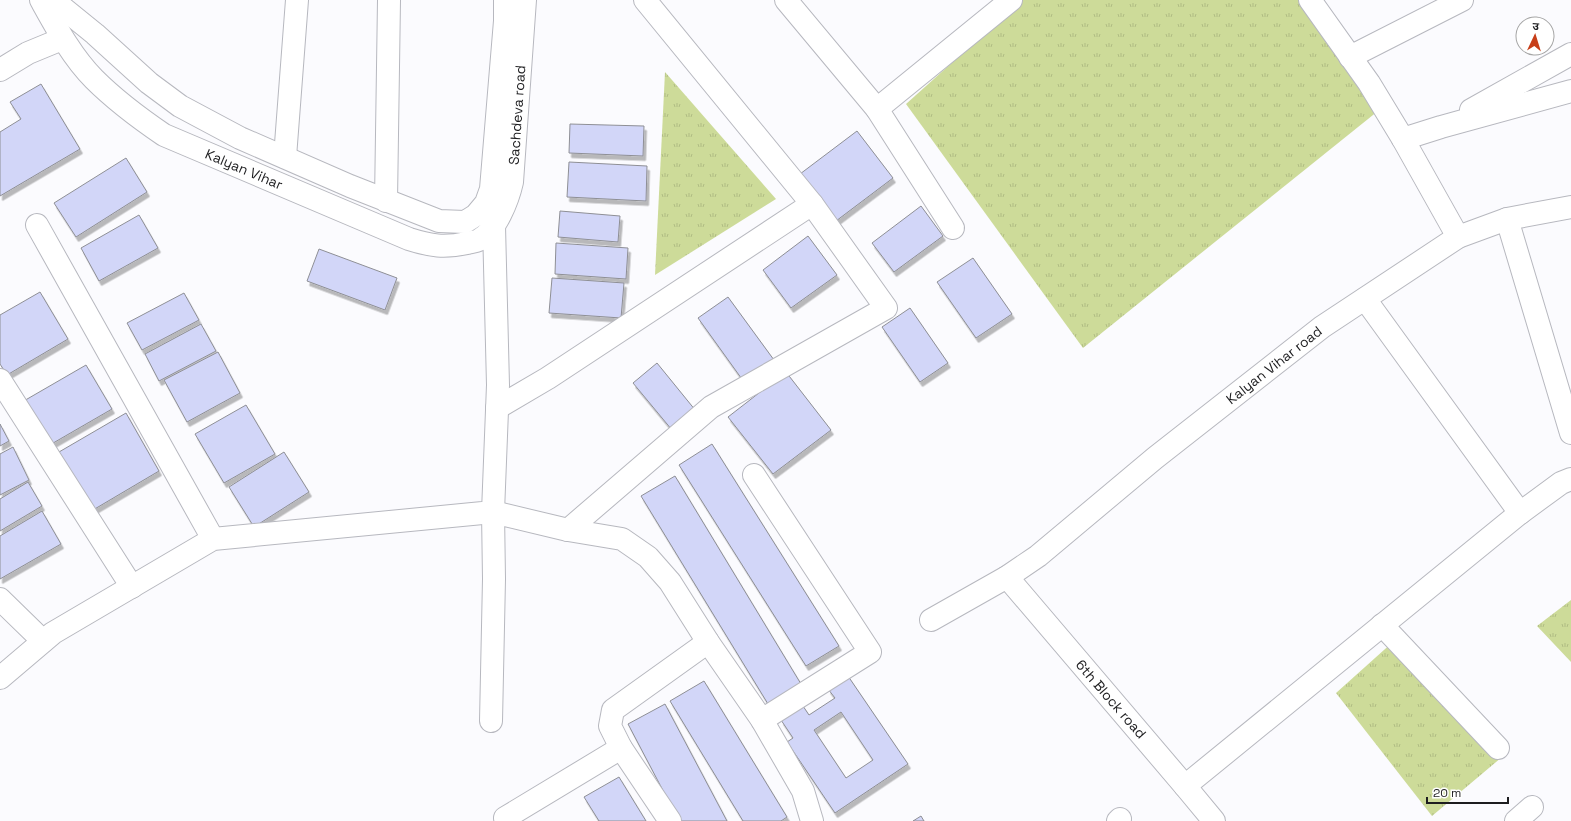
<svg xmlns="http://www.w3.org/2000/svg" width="1571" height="821" viewBox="0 0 1571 821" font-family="'Space Grotesk','Noto Sans Devanagari',sans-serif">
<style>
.park{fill:url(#park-tufts)}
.building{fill:#d2d6f8;stroke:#8e8f95;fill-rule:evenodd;filter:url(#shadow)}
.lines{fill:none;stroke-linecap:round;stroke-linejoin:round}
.minor-casing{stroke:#b7b8bf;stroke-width:24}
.minor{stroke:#fff;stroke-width:22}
.labels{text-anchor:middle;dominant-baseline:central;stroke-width:3;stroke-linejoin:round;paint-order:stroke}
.street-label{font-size:14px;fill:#1d1d1f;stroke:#fff}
</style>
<defs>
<pattern id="park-tufts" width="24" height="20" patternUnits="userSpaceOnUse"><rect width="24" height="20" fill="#cddb99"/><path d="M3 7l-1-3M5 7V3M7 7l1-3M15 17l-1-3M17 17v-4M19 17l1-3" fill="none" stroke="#b0bc83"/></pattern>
<filter id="shadow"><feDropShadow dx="2.5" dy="4.5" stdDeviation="0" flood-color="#0004"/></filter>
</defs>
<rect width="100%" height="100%" fill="#fbfbfe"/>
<g class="park">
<polygon points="1022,0 1299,0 1378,111 1083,348 906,104"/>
<polygon points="665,72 776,199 655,275"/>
<polygon points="1571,600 1571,662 1537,626"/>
<polygon points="1404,632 1502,757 1432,816 1336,693"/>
</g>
<g class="building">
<polygon points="41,84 80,149 0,196 0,132 21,119 10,102"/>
<polygon points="570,124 644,126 643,156 569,153"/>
<polygon points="857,131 893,178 836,221 800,174"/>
<polygon points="126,158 147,192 76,237 54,203"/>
<polygon points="569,162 647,166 646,201 567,197"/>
<polygon points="921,206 943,236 894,272 872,243"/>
<polygon points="560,211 620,216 618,242 558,237"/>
<polygon points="139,215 158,248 99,281 81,248"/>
<polygon points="808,236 837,275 791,308 763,270"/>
<polygon points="556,243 628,248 626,279 555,274"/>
<polygon points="319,249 397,278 385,310 307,281"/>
<polygon points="973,258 1012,314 976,338 937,282"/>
<polygon points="552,278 624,283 621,318 549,313"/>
<polygon points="40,292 68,339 7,375 0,364 0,315"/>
<polygon points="184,293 199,320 142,350 127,323"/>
<polygon points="728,297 774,360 744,382 698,318"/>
<polygon points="910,308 948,363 920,382 882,327"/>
<polygon points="201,324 216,351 159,381 145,354"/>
<polygon points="218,352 240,393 187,422 164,380"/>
<polygon points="657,363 696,411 672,430 633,383"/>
<polygon points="86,365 112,409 48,446 22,402"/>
<polygon points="786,372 831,430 773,474 728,417"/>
<polygon points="246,405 275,454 224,483 195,434"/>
<polygon points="126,413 159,471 93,510 59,452"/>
<polygon points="0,424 9,441 0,446"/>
<polygon points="712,444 839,646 806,666 679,465"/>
<polygon points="13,447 29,480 0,495 0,454"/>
<polygon points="284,452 309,492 254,527 229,487"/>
<polygon points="675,476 801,684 768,704 641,496"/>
<polygon points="28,482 42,506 0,531 0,499"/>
<polygon points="42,511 61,544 0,579 0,536"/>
<path d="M848 676 908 764 835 813 787 742 793 738 781 720 803 706 809 715 835 698 828 689ZM841 712 873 760 846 778 814 730Z"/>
<polygon points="704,681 787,817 781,821 743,821 670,701"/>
<polygon points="665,704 727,821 679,821 628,724"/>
<polygon points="619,777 646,821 599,821 584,797"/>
<polygon points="921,816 924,821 913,821"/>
</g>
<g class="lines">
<g class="minor-casing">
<g id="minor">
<path d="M41 0C56 27 72 57 94 79 115 100 139 118 164 135L409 239C431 246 444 248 467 243 470 242 475 242 479 240 496 231 508 200 512 182L525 0"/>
<polyline points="53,0 95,34 149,83 180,106 240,138 350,186 439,221 465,222 476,215 486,203 491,189 505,21 505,0"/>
<polyline points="786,0 877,109 1011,0"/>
<polyline points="1310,0 1369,83 1403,139 1441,127 1571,91"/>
<polyline points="1350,57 1462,0"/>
<polyline points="0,70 28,53 62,39"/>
<polyline points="877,109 953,228"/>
<polyline points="1471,110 1571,54"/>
<polyline points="1403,139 1458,237"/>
<polyline points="285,157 297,0"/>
<polyline points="386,201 389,0"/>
<polyline points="1507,219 1571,433"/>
<polyline points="37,225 213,539"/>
<polyline points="1365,299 1520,513"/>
<polyline points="0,380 132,587"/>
<polyline points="497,408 548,378 812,204 645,0"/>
<polyline points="754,475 870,652 762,720"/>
<polyline points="568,530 711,407 886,308 812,204"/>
<polyline points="1007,577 1185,786 1214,821"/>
<polyline points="0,599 43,641"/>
<polyline points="931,620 1007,577 1038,556 1155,458 1322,327 1458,237 1507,219 1571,207"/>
<polyline points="1382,625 1498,748"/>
<polyline points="0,678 53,633 213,539 493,512 498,385 494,226"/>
<polyline points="491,721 494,579 493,512 568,530 622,539 648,557 670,582 708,642 762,720 803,791 812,821"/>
<polyline points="1185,786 1520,513 1561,483 1571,479"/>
<polyline points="505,818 621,748"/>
<polyline points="670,821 621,748 610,726 613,710 708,642"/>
<polyline points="1118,821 1120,819"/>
<polyline points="1516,821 1532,807"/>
</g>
</g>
<use href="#minor" class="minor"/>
</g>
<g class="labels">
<g class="street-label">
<text transform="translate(517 115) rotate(-86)">Sachdeva road</text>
<text transform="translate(244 169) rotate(23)">Kalyan Vihar</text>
<text transform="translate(1274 365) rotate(-38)">Kalyan Vihar road</text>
<text transform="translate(1111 699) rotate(49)">6th Block road</text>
</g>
</g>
<g transform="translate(1535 36) rotate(4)"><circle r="19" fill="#ffffff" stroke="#a5a5a5"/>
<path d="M0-3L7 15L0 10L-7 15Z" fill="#c73e19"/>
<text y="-6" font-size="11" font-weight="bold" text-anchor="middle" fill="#1d1d1f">उ</text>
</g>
<path d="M1427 797v6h81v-6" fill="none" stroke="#1d1d1f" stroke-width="2"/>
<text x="1433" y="797" font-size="12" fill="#1d1d1f" stroke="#ffffff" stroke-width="3" paint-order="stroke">20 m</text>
</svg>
